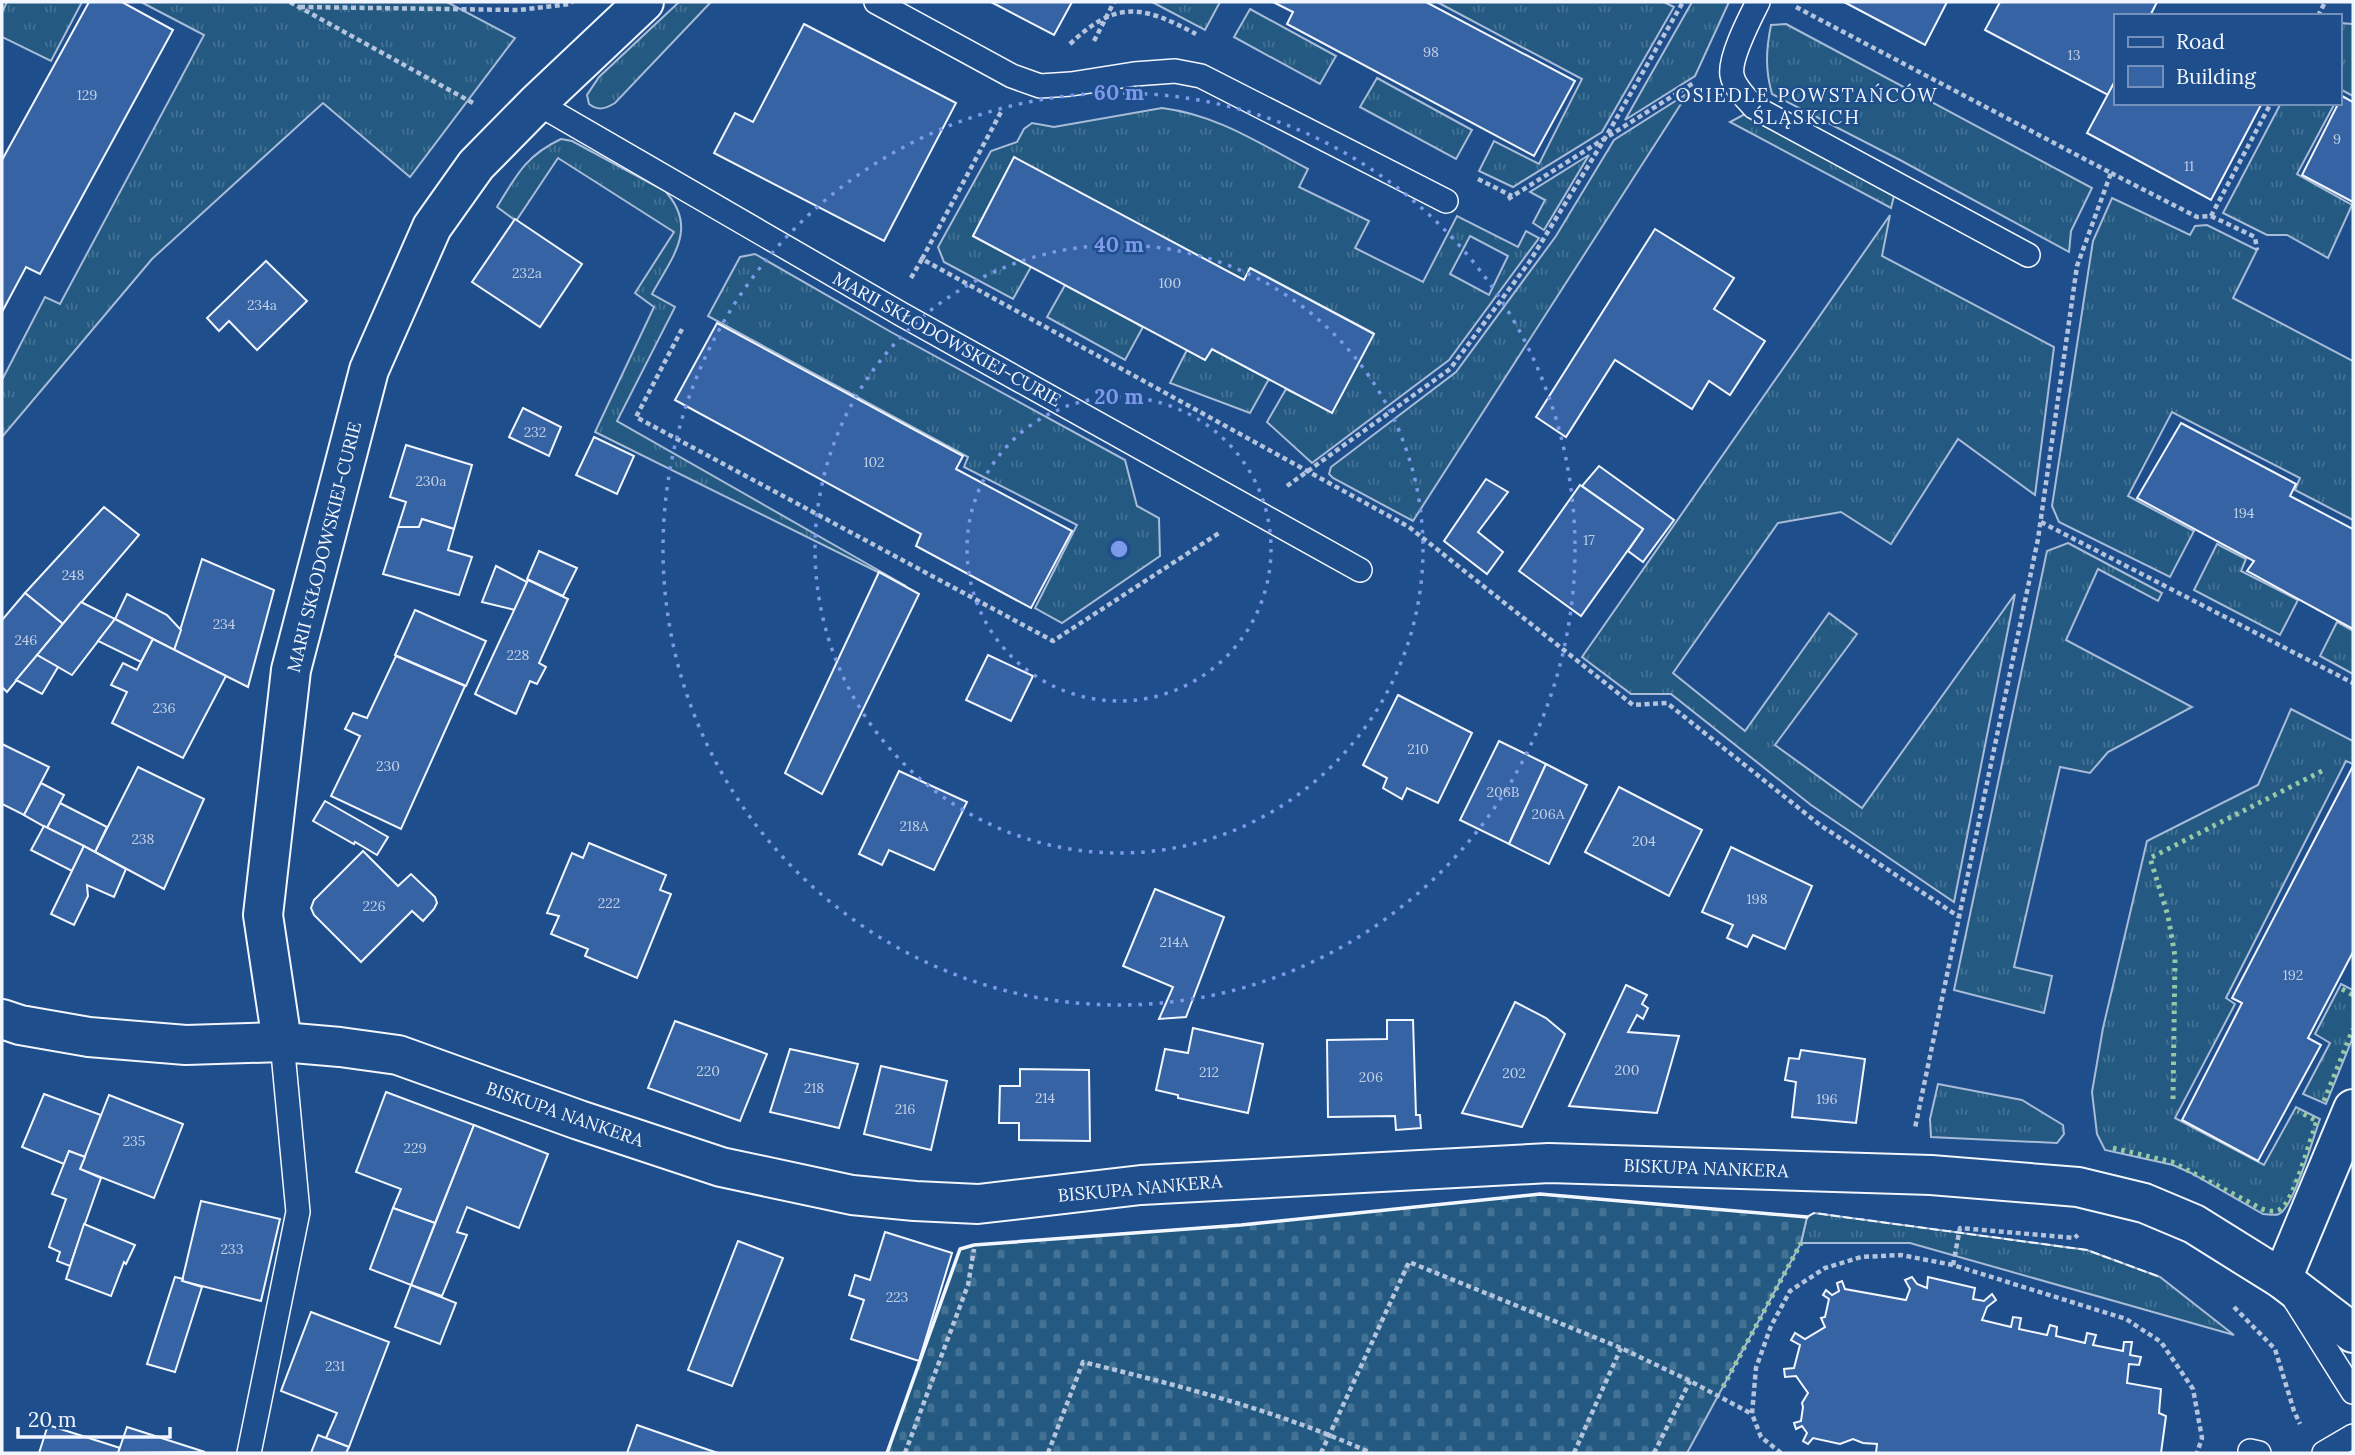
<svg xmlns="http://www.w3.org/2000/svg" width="2355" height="1455" viewBox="0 0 2355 1455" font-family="Lora,serif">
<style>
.grass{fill:url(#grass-tufts);stroke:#a8bbd7;stroke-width:2;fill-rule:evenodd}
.cemetery{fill:url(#cemetery-stones);stroke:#a8bbd7;stroke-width:2}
.building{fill:#3563a3;stroke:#f2f6ff;stroke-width:2}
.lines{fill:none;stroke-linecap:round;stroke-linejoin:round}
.service-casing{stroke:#f2f6ff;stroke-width:26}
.minor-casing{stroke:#f2f6ff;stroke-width:42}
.path{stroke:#b3c4dc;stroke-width:4.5;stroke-dasharray:5 3.5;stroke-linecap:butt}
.service{stroke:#1f4e8c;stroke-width:23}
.minor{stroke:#1f4e8c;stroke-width:38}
.hedge{stroke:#97c8a6;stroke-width:5;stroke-dasharray:3.5 5;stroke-linecap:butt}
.fence{stroke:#f2f6ff;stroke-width:2;stroke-dasharray:9 3.5;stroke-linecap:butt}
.wall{stroke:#f2f6ff;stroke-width:3.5}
.ring{fill:none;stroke:#7d9aea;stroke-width:3.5;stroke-dasharray:3.5 7}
.labels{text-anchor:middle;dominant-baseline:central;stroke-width:5;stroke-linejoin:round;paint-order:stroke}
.number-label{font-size:14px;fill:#c3d1e8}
.street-label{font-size:18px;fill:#f2f6ff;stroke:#1f4e8c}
.neighbourhood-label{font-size:19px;letter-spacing:2px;fill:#f2f6ff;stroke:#1f4e8c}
.centre{fill:#7d9aea;stroke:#1f4e8c;stroke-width:3.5}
.ring-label{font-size:21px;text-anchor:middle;font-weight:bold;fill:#7d9aea;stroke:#1f4e8c;stroke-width:5;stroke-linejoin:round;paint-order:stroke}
</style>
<defs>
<pattern id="grass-tufts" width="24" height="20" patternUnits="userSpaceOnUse" patternTransform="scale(1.75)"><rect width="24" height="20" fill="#245a82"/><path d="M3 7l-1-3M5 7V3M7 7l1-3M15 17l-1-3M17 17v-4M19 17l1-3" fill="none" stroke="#447295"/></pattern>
<pattern id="cemetery-stones" width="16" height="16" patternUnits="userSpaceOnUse" patternTransform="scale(1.75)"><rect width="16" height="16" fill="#245a82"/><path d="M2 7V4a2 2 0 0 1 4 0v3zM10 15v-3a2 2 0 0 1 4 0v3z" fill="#447295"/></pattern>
</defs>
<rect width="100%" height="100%" fill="#1f4e8c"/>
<g class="grass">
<polygon points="7,2 82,2 51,61 2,37 2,12"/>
<polygon points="141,2 447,2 515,38 410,177 323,103 152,259 2,437 2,380 45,297 60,304 204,35"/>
<path d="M679 2H711L615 103C605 109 598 111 589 104L587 95 599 77Z"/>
<polygon points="1152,2 1220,2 1205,30"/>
<polygon points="1437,2 1664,2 1674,7 1602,132 1513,187 1479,171 1494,141 1539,164 1582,79"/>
<polygon points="1692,2 1729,2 1695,76 1625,120"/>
<polygon points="1250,9 1336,56 1320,84 1234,37"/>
<polygon points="2339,23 2353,24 2353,96 2342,90 2339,94"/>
<path d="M1786 24 2092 188 2071 231 2069 252 1900 160 1772 94C1765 69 1766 50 1771 25Z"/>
<polygon points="1377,78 1472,130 1456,159 1360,107"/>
<polygon points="1688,93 1413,521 1333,478 1329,474 1331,467 1456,372 1556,236 1614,140"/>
<polygon points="2281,103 2335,103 2297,174 2352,205 2328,258 2287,235 2267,235 2223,213"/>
<path d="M1162 108C1218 115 1260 144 1308 169L1299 187 1369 221 1355 248 1423 282 1457 216 1518 247 1526 231 1539 238 1449 360 1312 463 1267 422 1286 389 1332 412 1373 333 1251 268 1244 280 1014 158 973 236 1031 267 1013 299 944 262 938 247 991 151 1017 142 1024 129 1032 123 1054 127ZM1470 236 1508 256 1489 295 1450 274Z"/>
<polygon points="1747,113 1894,196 1891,208 1730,122"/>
<path d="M561 139 572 141 665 191C699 228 672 257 652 294L675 307 617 421 906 586 595 432 654 307 635 293 674 232 558 158 516 221 497 207C516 176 525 156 561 139Z"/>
<polygon points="1589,155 1544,230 1533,223 1545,200 1530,192"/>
<polygon points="2112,198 2190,235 2195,226 2207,225 2257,250 2233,298 2353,361 2353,520 2295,490 2300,478 2172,412 2128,496 2194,531 2170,577 2059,522 2052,506 2093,241"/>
<polygon points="1890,215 1882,256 2054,347 2035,495 1958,439 1891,544 1841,512 1778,523 1673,673 1745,731 1829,613 1857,634 1775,745 1862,808 2015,594 1954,902 1811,805 1671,694 1631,694 1582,657"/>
<polygon points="755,254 891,332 1125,460 1137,506 1159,518 1160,556 1062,623 1035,608 1077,525 964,467 968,457 708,316 740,257"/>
<polygon points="1065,285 1143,327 1125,360 1047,317"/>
<polygon points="1212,349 1269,379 1250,413 1170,383 1187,350 1205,360"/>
<polygon points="2068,543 2162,593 2158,601 2098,569 2066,640 2192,707 2108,752 2090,773 2060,767 2014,967 2052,976 2044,1013 1954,990 2047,551"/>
<polygon points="2217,544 2246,559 2241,571 2298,600 2280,635 2194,590"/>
<polygon points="2337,622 2353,631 2353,674 2320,656"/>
<path d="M2291 709 2353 741V764L2346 761 2226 998 2235 1004 2175 1118 2264 1165 2296 1107 2320 1119C2314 1135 2293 1209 2279 1214 2275 1216 2268 1214 2263 1214L2191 1173 2173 1165 2105 1150 2097 1134 2092 1092 2103 1028 2147 841 2258 785Z"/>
<polygon points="2341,984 2353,990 2353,1037 2326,1104 2303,1094 2330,1043 2315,1034"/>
<polygon points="1938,1084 2022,1100 2063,1125 2064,1134 2057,1143 1931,1137 1930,1119"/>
<polygon points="1814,1213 2087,1250 2160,1277 2234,1335 1910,1243 1801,1243 1807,1217"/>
</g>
<polygon class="cemetery" points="1540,1194 1807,1217 1801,1243 1687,1453 887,1453 960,1249 974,1245 1241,1225"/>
<g class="building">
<polygon points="89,2 122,2 173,30 40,274 26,267 2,312 2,160"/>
<polygon points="991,2 1072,2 1054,35"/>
<polygon points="1273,2 1426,2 1575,81 1534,156 1287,24 1293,12"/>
<polygon points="1844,2 1947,2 1925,45"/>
<polygon points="2000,2 2157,2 2150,16 2115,16 2115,81 2108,95 1985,30"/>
<polygon points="804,24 956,103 884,241 714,153 735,113 753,122"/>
<polygon points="2115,81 2115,103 2262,103 2211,200 2087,133"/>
<polygon points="2342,96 2353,102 2353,202 2302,175"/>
<polygon points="1014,157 1244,280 1250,268 1374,334 1332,413 1212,349 1205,360 973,236"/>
<polygon points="515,219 582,264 540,327 472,282"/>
<polygon points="1655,229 1734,278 1714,309 1765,341 1730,395 1709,381 1692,409 1615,360 1566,437 1536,417"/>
<polygon points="266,261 307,301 257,350 229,321 219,331 207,318"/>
<polygon points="717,323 963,456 956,469 1072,531 1031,608 916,546 921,534 675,400"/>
<polygon points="523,408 561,427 549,456 509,437"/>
<polygon points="2181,423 2296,484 2290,496 2353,529 2353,629 2247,571 2254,561 2137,498"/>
<polygon points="594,437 634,456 617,494 576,475"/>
<polygon points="406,445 472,465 454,529 422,519 419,527 398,527 406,502 390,497"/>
<polygon points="1599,466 1674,520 1643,562 1628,551 1643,529 1582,486"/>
<polygon points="1486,479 1508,492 1478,532 1503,552 1487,574 1444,541"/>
<polygon points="1580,485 1643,529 1581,616 1519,571"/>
<polygon points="104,507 139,535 63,624 25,593"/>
<polygon points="422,519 454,529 448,550 472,557 459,595 383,574 398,527 419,527"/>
<polygon points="539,551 577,568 563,596 527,579"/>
<polygon points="202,559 274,590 248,687 174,650"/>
<polygon points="496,566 527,582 515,610 482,602"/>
<polygon points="879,572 919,594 822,794 785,773"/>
<polygon points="528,580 568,599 539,663 546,667 537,684 530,681 516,714 475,694"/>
<polygon points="25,593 63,624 7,692 2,687 2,620"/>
<polygon points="127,594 167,615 181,630 174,650 115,619"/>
<polygon points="81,602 115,619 72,675 37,655"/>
<polygon points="415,610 486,641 466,686 395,655"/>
<polygon points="115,619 153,639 141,662 98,641"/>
<polygon points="153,639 226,676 183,758 112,723 127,692 111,685 123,663 137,670"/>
<polygon points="37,655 58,667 42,694 16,680"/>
<polygon points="988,655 1033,676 1011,721 966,700"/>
<polygon points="396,656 465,686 401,829 331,796 360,736 345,729 353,713 367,718"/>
<polygon points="1398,695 1472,733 1438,803 1407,788 1402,799 1383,788 1387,778 1363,765"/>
<polygon points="1499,741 1546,764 1509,844 1460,820"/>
<polygon points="2,744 49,767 24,815 2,804"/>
<polygon points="1546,764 1587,785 1549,864 1509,844"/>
<polygon points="2353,766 2353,952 2308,1038 2321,1045 2258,1161 2182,1120 2242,1003 2232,998"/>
<polygon points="138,767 204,799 164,889 95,852"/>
<polygon points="899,771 967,802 934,870 889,850 882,865 859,854"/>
<polygon points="41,783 64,795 47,828 24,815"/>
<polygon points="1619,787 1702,830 1669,896 1585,852"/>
<polygon points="325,801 388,837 377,855 355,842 354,844 313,821"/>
<polygon points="60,803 107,827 95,852 47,828"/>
<polygon points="44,826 84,846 72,871 31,850"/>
<polygon points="589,843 666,875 660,890 671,894 637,978 585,956 588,949 551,934 559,916 547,913 572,853 583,858"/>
<polygon points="84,846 126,869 114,897 87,885 88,896 74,925 51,914"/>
<polygon points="1731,847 1812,886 1785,949 1753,935 1747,947 1727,938 1733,925 1702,912"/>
<polygon points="363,851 398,886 411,874 435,897 437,903 434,909 423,921 412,911 361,962 314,915 311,908 314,900"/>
<polygon points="1155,889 1224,917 1186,1017 1159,1019 1173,987 1123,966"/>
<polygon points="1626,985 1647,995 1642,1004 1648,1008 1643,1019 1637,1015 1628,1032 1679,1036 1657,1113 1569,1106"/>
<polygon points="1515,1002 1546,1018 1565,1034 1522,1127 1462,1113"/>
<polygon points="1387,1020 1413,1020 1416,1115 1420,1115 1421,1128 1396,1130 1395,1116 1328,1117 1327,1040 1387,1039"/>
<polygon points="675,1021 767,1054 740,1121 648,1088"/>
<polygon points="1193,1028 1263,1044 1248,1113 1178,1098 1178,1095 1156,1090 1165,1049 1188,1053"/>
<polygon points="790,1049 858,1064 839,1128 770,1112"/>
<polygon points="1801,1050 1865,1059 1856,1123 1792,1117 1796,1082 1785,1080 1789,1058 1799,1059"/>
<polygon points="881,1066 947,1081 931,1150 864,1134"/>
<polygon points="1020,1069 1089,1070 1090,1141 1019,1140 1019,1123 999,1123 1000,1086 1020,1086"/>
<polygon points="386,1092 474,1125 435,1223 393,1208 401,1189 356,1172"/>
<polygon points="44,1094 101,1115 85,1157 69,1151 64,1164 22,1147"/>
<polygon points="109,1095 183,1124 154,1198 80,1169"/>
<polygon points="474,1125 548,1154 519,1228 467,1207 457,1232 467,1235 442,1296 411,1285"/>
<polygon points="69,1151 85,1157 80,1169 101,1178 70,1266 57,1261 60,1252 49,1247 66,1199 52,1194"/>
<polygon points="201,1201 280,1219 261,1301 182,1281"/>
<polygon points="393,1208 435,1223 411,1285 370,1269"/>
<polygon points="84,1224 135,1245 126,1264 124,1262 111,1296 66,1279"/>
<polygon points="885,1232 952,1253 919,1361 851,1339 864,1300 849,1295 855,1275 870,1280"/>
<polygon points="738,1241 783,1258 732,1386 688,1370"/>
<polygon points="175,1277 183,1279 182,1281 202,1287 175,1372 147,1364"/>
<polygon points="1912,1277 1917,1284 1927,1288 1928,1277 1975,1288 1973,1299 1984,1301 1992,1294 1996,1300 1987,1307 1982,1320 2011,1327 2013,1317 2021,1318 2019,1329 2047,1335 2050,1325 2057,1327 2056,1336 2085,1343 2087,1333 2096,1335 2093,1345 2123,1351 2124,1342 2132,1342 2130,1355 2141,1357 2139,1365 2129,1364 2127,1383 2161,1389 2159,1413 2166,1416 2161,1453 1876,1453 1877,1444 1863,1443 1853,1439 1840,1444 1813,1438 1808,1444 1803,1441 1807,1433 1802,1426 1796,1429 1794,1423 1801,1421 1803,1407 1802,1403 1808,1393 1796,1376 1785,1377 1784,1369 1794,1368 1800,1345 1791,1340 1795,1333 1805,1339 1825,1327 1821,1318 1825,1317 1829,1299 1823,1295 1826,1290 1832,1295 1839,1291 1837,1283 1842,1281 1845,1289 1906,1300 1910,1289 1905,1280"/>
<polygon points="411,1285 456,1303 440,1344 395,1327"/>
<polygon points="311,1312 389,1342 349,1447 326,1438 337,1413 281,1391"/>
<polygon points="48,1425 120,1448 118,1453 39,1453"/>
<polygon points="637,1425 703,1448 718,1453 627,1453"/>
<polygon points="127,1427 205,1452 118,1453"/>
<polygon points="318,1435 349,1447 346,1453 311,1453"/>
</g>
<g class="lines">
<g class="service-casing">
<g id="service">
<polyline points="876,2 1012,76 1040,86 1071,84 1134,74 1175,71 1201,76 1446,201"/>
<path d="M1758 2C1750 18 1729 58 1732 75 1734 87 1746 98 1754 107L2028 255"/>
<polyline points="537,103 901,314 1360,570"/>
<polyline points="2295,1300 2353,1392"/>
<polyline points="2250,1451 2259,1453"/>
<polyline points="249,1453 298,1212 282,1042"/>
<polyline points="2324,1453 2353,1436"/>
</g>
</g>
<g class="minor-casing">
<g id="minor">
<polyline points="2,1019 20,1025 89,1037 186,1045 282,1042 340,1047 398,1055 579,1120 721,1167 852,1195 915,1201 978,1204 1141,1185 1549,1163 1931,1175 2078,1187 2144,1203 2194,1224 2282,1279 2353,1333"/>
<polyline points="282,1042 263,915 291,670 369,370 432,227 476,165 537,103 644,2"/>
<polyline points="2282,1279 2353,1109"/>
</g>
</g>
<g class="path">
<polyline points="290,2 473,103"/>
<polyline points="300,7 519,10 570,4 572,2"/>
<polyline points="1796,7 2111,173 2077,266 2038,539 1915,1128"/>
<polyline points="2318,16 2325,2"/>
<polyline points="1094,41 1114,2"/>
<path d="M1070 44C1116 0 1142 5 1196 34"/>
<polyline points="2111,173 2197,217 2211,216 2271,103"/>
<polyline points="1478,179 1512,196"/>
<polyline points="1508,199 1695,82"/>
<polyline points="2211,216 2255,237 2257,250"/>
<polyline points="922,259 1001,112"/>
<polyline points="911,278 922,259 1409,527 1633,705 1667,703 1820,825 1958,916"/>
<polyline points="682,329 636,417 1053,641 1219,533"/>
<polyline points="1287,486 1450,369 1530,261 1604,140 1683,2"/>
<polyline points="2041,522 2353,683"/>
<polyline points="1953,1265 1960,1228 2074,1238 2078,1235"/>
<polyline points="2234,1307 2275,1349 2294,1411 2300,1424"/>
<polyline points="905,1453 968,1285 974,1249"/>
<path d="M1048 1453 1083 1362C1181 1386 1279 1411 1371 1453"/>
<polyline points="1321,1453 1409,1262 1621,1348 1690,1381 1752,1414"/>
<polyline points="1574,1453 1621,1348"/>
<polyline points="1654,1453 1690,1381"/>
<polyline points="1781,1453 1761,1437 1752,1414 1756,1368 1771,1326 1790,1291 1825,1268 1861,1257 1901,1255 1953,1265 2126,1319 2161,1342 2193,1389 2202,1438 2197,1453"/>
</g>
<use href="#service" class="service"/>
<use href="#minor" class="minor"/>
<g class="hedge">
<polyline points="2342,989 2353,995"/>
<polyline points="2173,1099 2175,956 2168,916 2150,858 2322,771"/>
<polyline points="2324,1101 2353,1029"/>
<path d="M2113 1148 2172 1162 2262 1209C2269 1211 2276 1213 2282 1208 2295 1197 2310 1139 2317 1121L2298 1111"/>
<polyline points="1723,1387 1801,1243"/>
</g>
<polyline class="fence" points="1807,1217 1814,1213 2087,1250 2160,1277"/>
<polyline class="wall" points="887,1453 960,1249 974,1245 1241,1225 1540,1194 1807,1217"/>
</g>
<g class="ring">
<circle cx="1119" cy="549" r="152"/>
<circle cx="1119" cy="549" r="304"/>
<circle cx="1119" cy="549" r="456"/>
</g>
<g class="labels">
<g class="number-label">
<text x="1431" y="52">98</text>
<text x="2074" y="55">13</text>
<text x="87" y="95">129</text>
<text x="2337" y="139">9</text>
<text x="2189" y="166">11</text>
<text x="527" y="273">232a</text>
<text x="1170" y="283">100</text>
<text x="262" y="305">234a</text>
<text x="535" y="432">232</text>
<text x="874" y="462">102</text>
<text x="431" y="481">230a</text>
<text x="2244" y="513">194</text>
<text x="1589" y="540">17</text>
<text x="73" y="575">248</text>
<text x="224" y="624">234</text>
<text x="26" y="640">246</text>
<text x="518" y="655">228</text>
<text x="164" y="708">236</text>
<text x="1418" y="749">210</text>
<text x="388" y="766">230</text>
<text x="1503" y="792">206B</text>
<text x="1548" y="814">206A</text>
<text x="914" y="826">218A</text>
<text x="143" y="839">238</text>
<text x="1644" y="841">204</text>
<text x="1757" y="899">198</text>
<text x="609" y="903">222</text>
<text x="374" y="906">226</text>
<text x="1174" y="942">214A</text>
<text x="2293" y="975">192</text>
<text x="1627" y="1070">200</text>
<text x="708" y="1071">220</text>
<text x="1209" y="1072">212</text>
<text x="1514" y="1073">202</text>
<text x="1371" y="1077">206</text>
<text x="814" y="1088">218</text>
<text x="1045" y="1098">214</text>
<text x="1827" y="1099">196</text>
<text x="905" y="1109">216</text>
<text x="134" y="1141">235</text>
<text x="415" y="1148">229</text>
<text x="232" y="1249">233</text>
<text x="897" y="1297">223</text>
<text x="335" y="1366">231</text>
</g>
<g class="street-label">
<text transform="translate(947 339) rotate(29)">MARII SKŁODOWSKIEJ-CURIE</text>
<text transform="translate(324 547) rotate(-76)">MARII SKŁODOWSKIEJ-CURIE</text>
<text transform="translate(565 1114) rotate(19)">BISKUPA NANKERA</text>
<text transform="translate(1706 1168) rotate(2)">BISKUPA NANKERA</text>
<text transform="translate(1140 1188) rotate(-5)">BISKUPA NANKERA</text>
</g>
<g class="neighbourhood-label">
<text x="1807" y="95">OSIEDLE POWSTAŃCÓW<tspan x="1807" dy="22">ŚLĄSKICH</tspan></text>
</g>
</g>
<circle cx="1119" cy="549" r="10" class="centre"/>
<g class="ring-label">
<text x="1119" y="100">60 m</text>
<text x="1119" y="252">40 m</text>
<text x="1119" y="404">20 m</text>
</g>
<rect width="2355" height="1455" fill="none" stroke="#f2f6ff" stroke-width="7"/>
<rect x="2114" y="14" width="228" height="91" fill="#1f4e8c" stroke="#7391ba" stroke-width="2"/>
<rect x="2128" y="37" width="35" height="10" fill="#1f4e8c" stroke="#7391ba" stroke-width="2"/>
<text x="2176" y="49" font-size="21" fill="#f2f6ff">Road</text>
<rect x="2128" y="66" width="35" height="21" fill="#3563a3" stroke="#7391ba" stroke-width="2"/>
<text x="2176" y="84" font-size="21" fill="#f2f6ff">Building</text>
<path d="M18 1427v10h152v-10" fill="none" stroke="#f2f6ff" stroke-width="3.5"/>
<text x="28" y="1427" font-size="21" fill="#f2f6ff" stroke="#1f4e8c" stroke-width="5" paint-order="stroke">20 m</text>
</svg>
